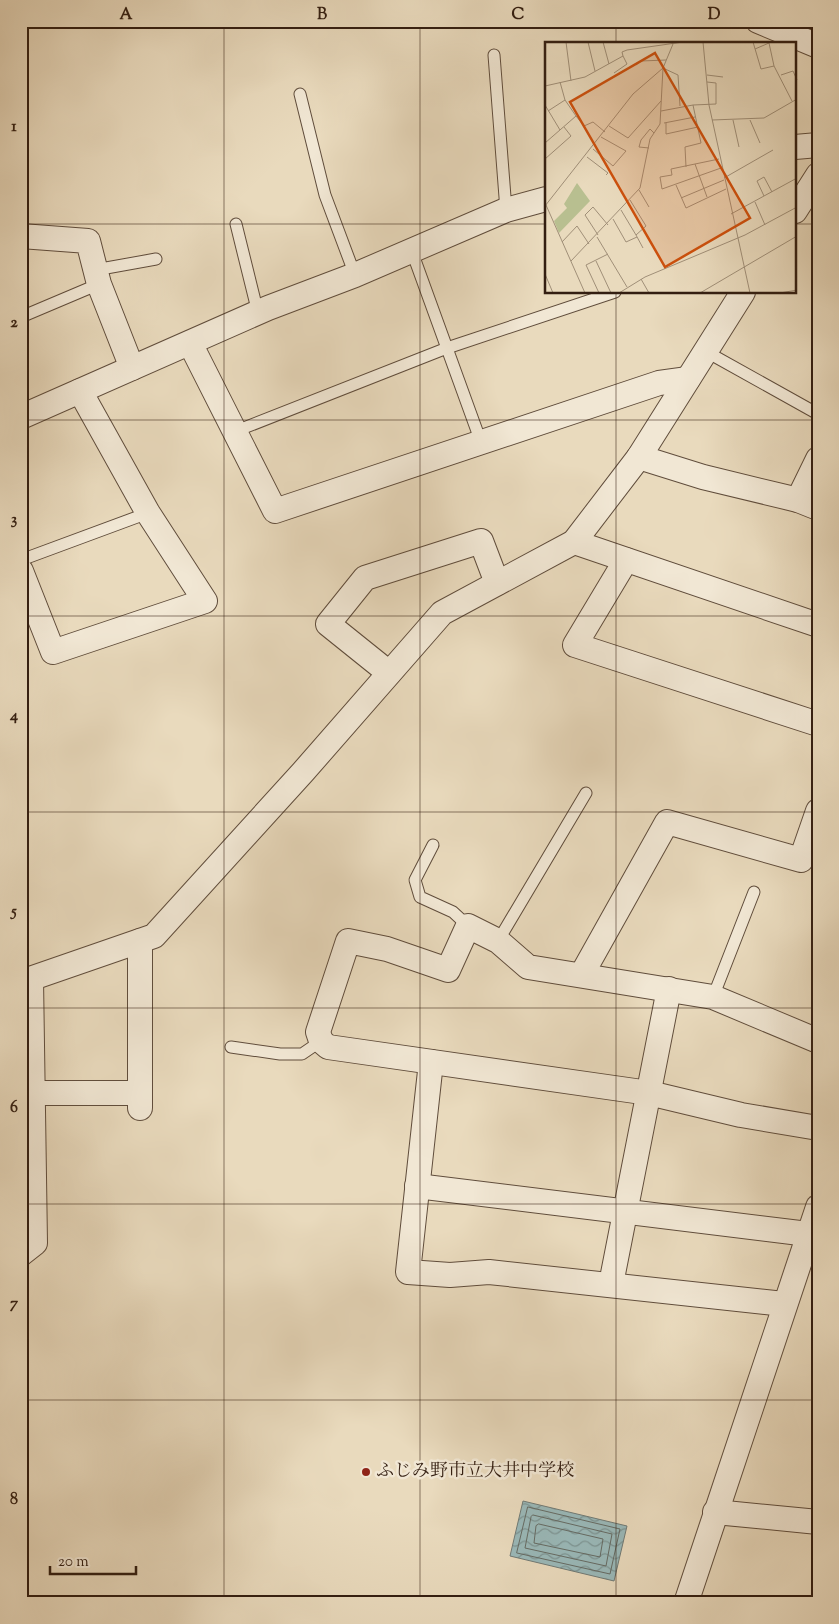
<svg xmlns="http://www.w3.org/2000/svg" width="839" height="1624" viewBox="0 0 839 1624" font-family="'Sorts Mill Goudy','Noto Serif JP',serif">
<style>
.water{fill:url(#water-waves);stroke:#717b76}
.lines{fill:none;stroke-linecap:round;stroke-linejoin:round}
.shore{stroke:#666c65;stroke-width:1}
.service-casing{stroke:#604d3c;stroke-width:13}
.minor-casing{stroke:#604d3c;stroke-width:26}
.service{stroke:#f1e7d4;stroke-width:11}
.minor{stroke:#f1e7d4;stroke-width:24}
.grid{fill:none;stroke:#331e11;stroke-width:1;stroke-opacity:0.55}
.poi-dot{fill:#8f2418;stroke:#f1e7d4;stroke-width:2}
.labels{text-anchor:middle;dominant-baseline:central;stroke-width:5;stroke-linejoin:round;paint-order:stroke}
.poi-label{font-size:18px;fill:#331e11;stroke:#f1e7d4;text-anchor:start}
.inset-road{fill:none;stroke:#a08f78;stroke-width:1}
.view{fill:#cd500d;fill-opacity:0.15;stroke:#cd500d;stroke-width:2.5}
.inset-edge{fill:none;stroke:#331e11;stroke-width:2.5}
.neatline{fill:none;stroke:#331e11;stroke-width:2}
.grid-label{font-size:16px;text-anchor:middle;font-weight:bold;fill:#331e11}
</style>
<defs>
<pattern id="water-waves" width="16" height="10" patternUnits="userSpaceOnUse" patternTransform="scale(1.25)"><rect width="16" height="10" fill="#9ab9b9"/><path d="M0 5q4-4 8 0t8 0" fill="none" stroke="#7e9695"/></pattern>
</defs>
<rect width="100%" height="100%" fill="#e9dabd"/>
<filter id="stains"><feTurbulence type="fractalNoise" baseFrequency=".004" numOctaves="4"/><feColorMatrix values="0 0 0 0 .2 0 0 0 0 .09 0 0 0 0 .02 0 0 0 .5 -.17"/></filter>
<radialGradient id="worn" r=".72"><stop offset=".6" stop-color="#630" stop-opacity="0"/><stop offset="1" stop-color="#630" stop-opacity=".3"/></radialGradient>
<polygon class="water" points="523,1501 627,1526 614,1581 510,1556"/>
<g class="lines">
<g class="shore">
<polygon points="528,1507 620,1529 610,1574 517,1553"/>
<polygon points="533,1515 612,1534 606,1566 525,1548 531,1517"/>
<polygon points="539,1524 603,1539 600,1557 534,1543 536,1526"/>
</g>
<g class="service-casing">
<g id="service">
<polyline points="494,55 506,210"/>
<polyline points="300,94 325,195 355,275"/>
<polyline points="236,224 258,313"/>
<polyline points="411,249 481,442"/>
<polyline points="95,270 156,259"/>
<polyline points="21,317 99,284"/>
<polyline points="705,351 818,414"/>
<polyline points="236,431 447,348 615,292"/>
<polyline points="21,560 148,513"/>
<polyline points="433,845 415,880 420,897 453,912 468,926"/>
<polyline points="498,941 586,793"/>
<polyline points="713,997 754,892"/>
<polyline points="231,1047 280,1054 302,1054 321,1041"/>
</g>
</g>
<g class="minor-casing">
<g id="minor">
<polyline points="758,21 818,46"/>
<polyline points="795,147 818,145"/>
<polyline points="795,211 818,175"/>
<polyline points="21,236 88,241 99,284 132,368"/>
<polyline points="190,343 275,511 659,383 688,379"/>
<polyline points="21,417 268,308 355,275 506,210 546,199"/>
<polyline points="639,457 703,477 798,500 818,508"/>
<polyline points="798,500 818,459"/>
<polyline points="574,542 818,625"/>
<polyline points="626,560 575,645 818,724"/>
<polyline points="21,571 53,652 205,601 148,513 80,391"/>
<polyline points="389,673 328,624 365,578 481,541 497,583"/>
<polyline points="582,974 667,822 801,860 818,811"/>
<polyline points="21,982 154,936 303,772 442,613 574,542 639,457 743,292"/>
<polyline points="818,1041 713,997 528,967 498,941 468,926 448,970 387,949 348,941 318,1032 321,1041 328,1047 649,1093 741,1115 818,1128"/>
<polyline points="431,1062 408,1272 450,1275 489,1272 784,1304"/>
<polyline points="32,1093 140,1093"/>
<polyline points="140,1108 140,941"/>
<polyline points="417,1186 808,1234"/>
<polyline points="21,1254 35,1243 31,979"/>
<polyline points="611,1284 669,989"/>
<polyline points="715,1512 818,1522"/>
<polyline points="686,1603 818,1207"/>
</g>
</g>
<use href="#service" class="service"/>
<use href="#minor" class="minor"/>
</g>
<path class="grid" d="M224 21V1603M420 21V1603M616 21V44M21 224H546M795 224H818M616 292V1603M21 420H818M21 616H818M21 812H818M21 1008H818M21 1204H818M21 1400H818"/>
<circle class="poi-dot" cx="366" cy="1472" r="5"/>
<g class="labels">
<g class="poi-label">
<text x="376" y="1472">ふじみ野市立大井中学校</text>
</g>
</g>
<g transform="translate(545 42)">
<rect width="251" height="251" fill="#e9dabd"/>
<path d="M32 141 45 159 14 191 9 179 22 166 19 162Z" fill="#b8bf90"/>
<path class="inset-road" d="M21 0 26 39M43 0 50 29M58 0 64 22M158 0 164 63 205 251M208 0 216 27 229 24M210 7 224 1 229 24 247 59M78 14 77 10 82 8 138 0M91 23 96 19 121 18M118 26 133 33 135 64M162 33 178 35M236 33 248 29 252 38M0 44 40 35 78 14 82 22 69 31M0 63 15 88M3 69 20 58M116 69 148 63 171 62V41L162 40M31 74 39 84 48 80 60 90M167 78 219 76 252 57M188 78 194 105M205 78 215 101M119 81 150 75M121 81V92L153 85M64 84 83 96 116 59M0 101 31 74 20 58 15 40M104 106 94 105 96 98 105 87 109 91M48 107 68 124 81 109 56 95M42 115 63 131 61 133M0 117 26 94 19 85M174 117 126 127 127 133 115 135 117 147 176 126M150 122 162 155M141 125 140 105 156 101 148 63M179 136 228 108M131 143 141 166 181 147M94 148 104 165M219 154 212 139 219 135 227 150M136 156 179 138M85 158 101 184 91 193 98 206M210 160 220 183M1 163 40 251M0 164 88 52 118 26M76 168 91 193M186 172 252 136M68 177 81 200 92 195M53 193 40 173 48 165 63 183M52 195 82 245M17 200 32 184 44 202M26 219 95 146 105 97 115 82 118 26 128 2M51 219 66 251M0 232 8 251M96 237 104 251M54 251 41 223 63 212M74 251 100 235 200 193 252 165M155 251 252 194M235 251 252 248"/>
<path class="view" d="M110 11 205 176 120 225 25 60Z"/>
<rect width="251" height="251" class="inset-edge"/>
</g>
<rect width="839" height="1624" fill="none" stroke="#e9dabd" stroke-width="55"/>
<path d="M50 1566v8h86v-8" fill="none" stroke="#331e11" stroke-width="2.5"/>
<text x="58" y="1566" font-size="15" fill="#331e11" stroke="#f1e7d4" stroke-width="4" paint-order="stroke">20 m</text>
<rect x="28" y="28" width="784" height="1568" class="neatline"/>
<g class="grid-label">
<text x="126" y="19">A</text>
<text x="322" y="19">B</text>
<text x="518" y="19">C</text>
<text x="714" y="19">D</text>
<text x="14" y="131">1</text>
<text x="14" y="327">2</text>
<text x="14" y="524">3</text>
<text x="14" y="720">4</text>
<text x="14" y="916">5</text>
<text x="14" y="1112">6</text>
<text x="14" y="1308">7</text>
<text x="14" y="1504">8</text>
</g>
<rect width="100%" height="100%" filter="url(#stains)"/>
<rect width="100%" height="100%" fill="url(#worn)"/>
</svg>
